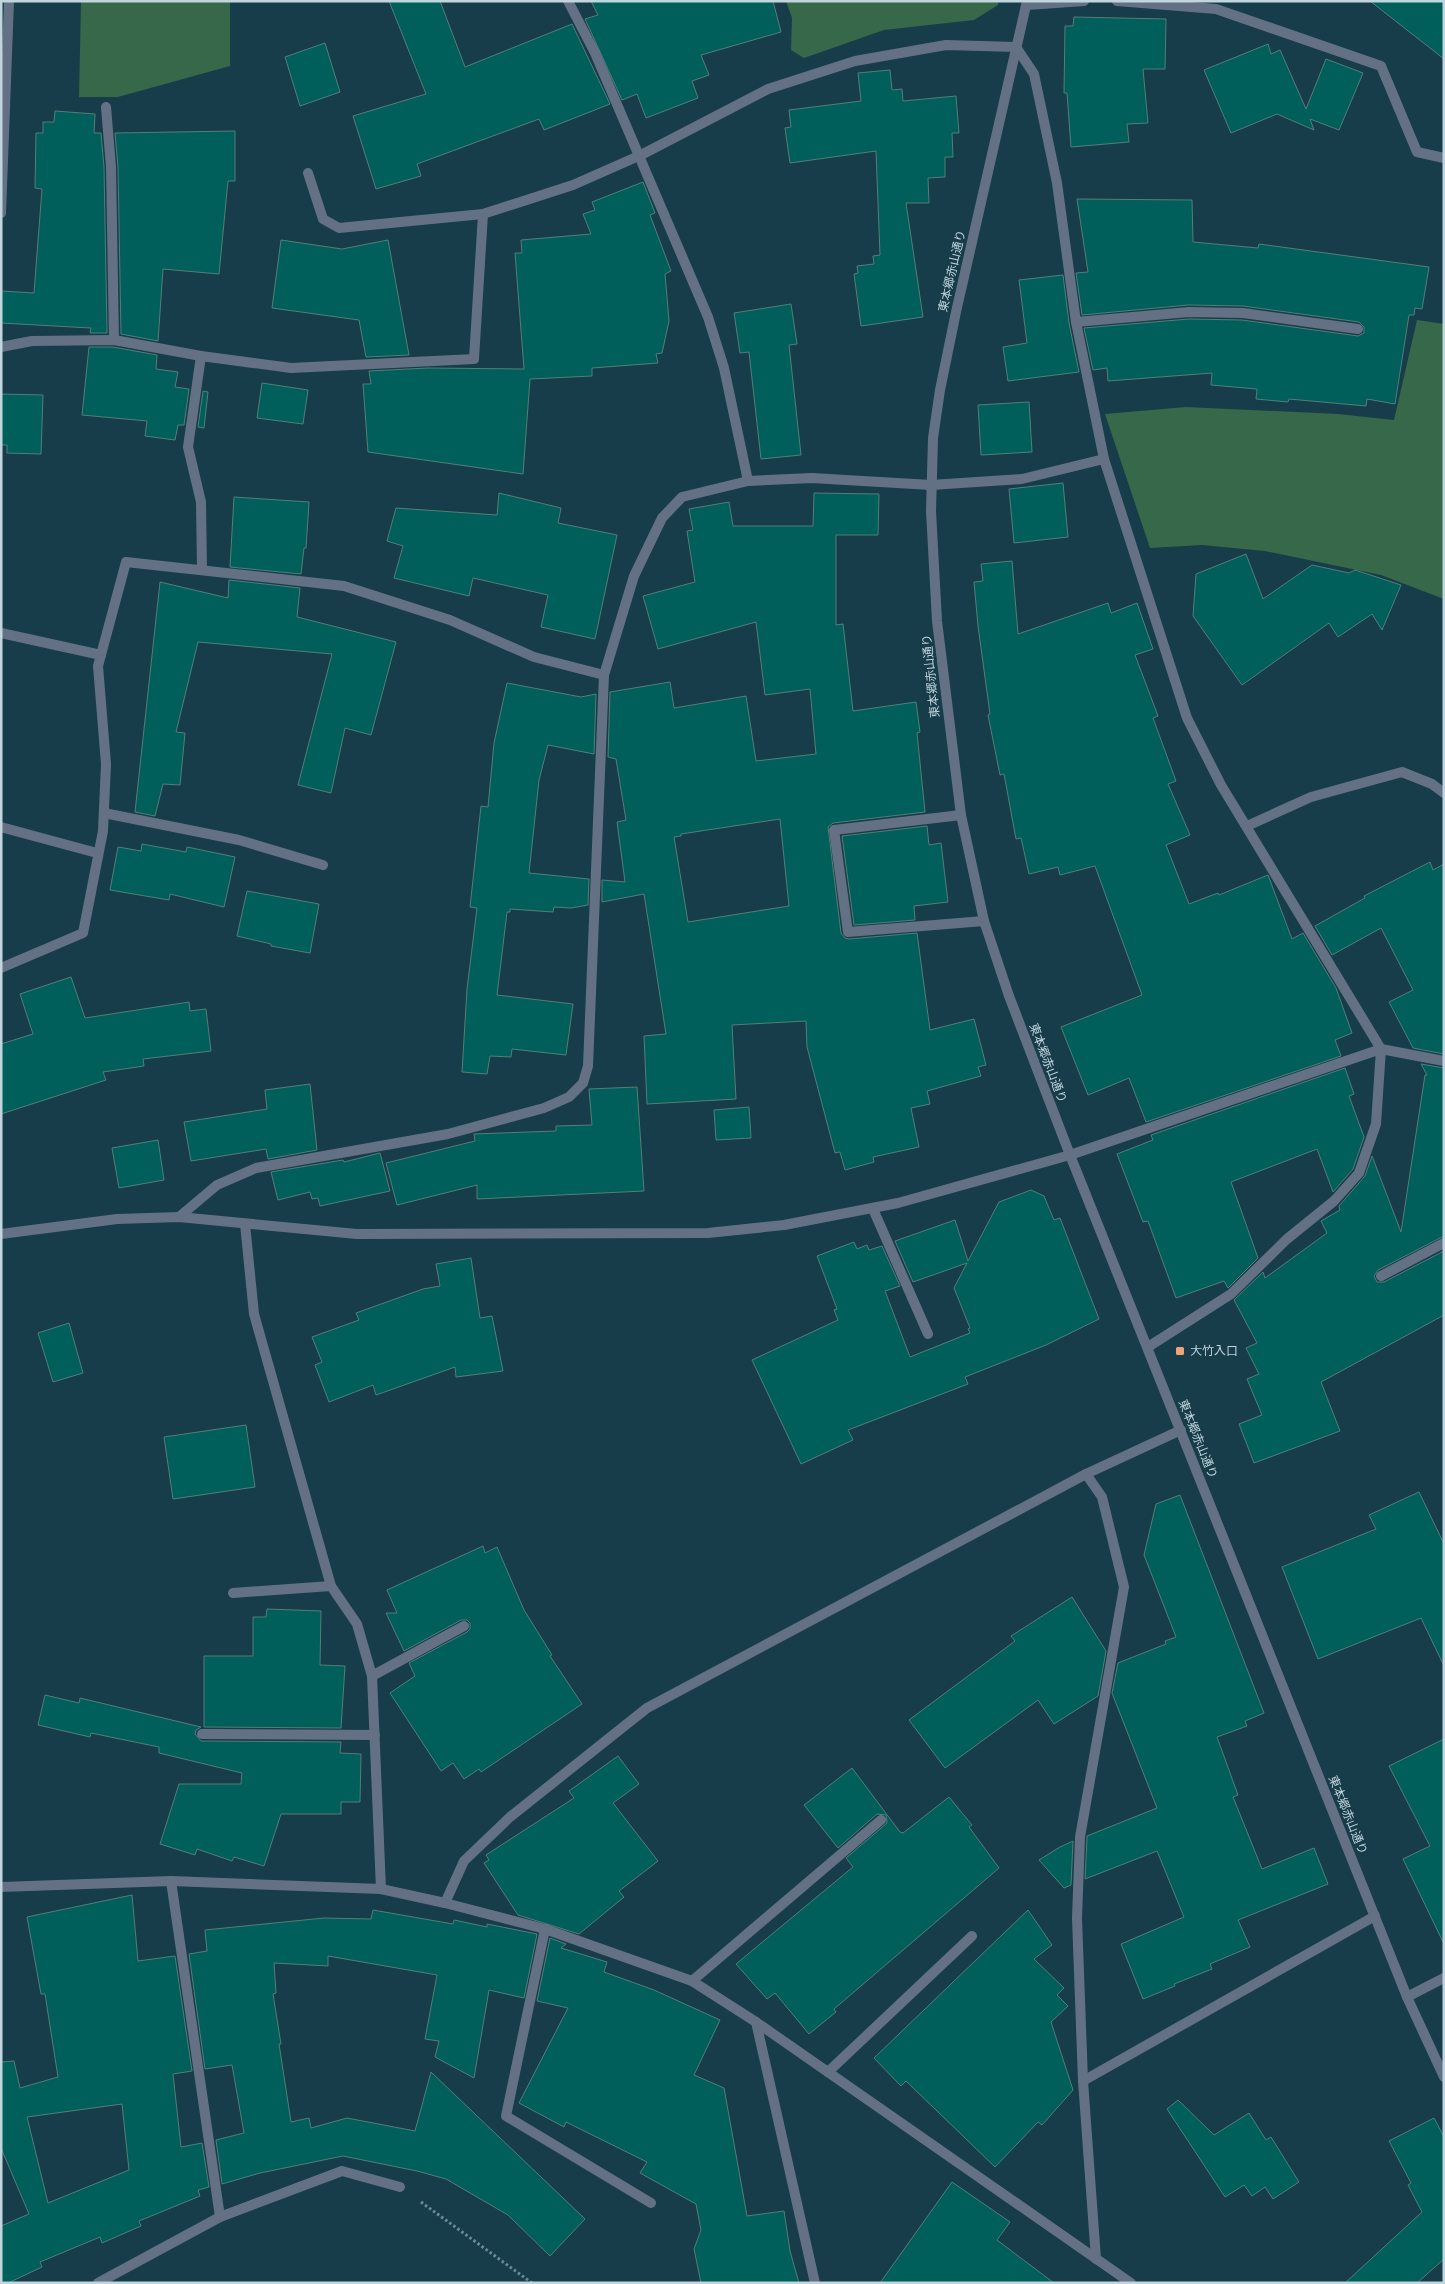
<svg xmlns="http://www.w3.org/2000/svg" width="1445" height="2284" viewBox="0 0 1445 2284" font-family="Arial,'Noto Sans JP',sans-serif">
<style>
.green{fill:#366849}
.building{fill:#005f5b;stroke:#537e7b;fill-rule:evenodd}
.lines{fill:none;stroke-linecap:round;stroke-linejoin:round}
.path{stroke:#6d8a95;stroke-width:3;stroke-dasharray:2.5 2.5;stroke-linecap:butt}
.service{stroke:#647185;stroke-width:10}
.minor{stroke:#647185;stroke-width:10}
.tertiary{stroke:#647185;stroke-width:10}
.poi-dot{fill:#efa376;stroke:#173d4a;stroke-width:2}
.labels{text-anchor:middle;dominant-baseline:central;stroke-width:5;stroke-linejoin:round;paint-order:stroke}
.street-label{font-size:12px;fill:#c1d5dd;stroke:#173d4a}
.poi-label{font-size:12px;fill:#c1d5dd;stroke:#173d4a;text-anchor:start}
</style>
<rect width="100%" height="100%" fill="#173d4a"/>
<g class="green">
<polygon points="81,1 230,1 230,66 118,97 79,97"/>
<polygon points="786,1 998,1 998,5 974,20 884,30 804,58 791,50 792,18"/>
<polygon points="1417,320 1444,324 1444,599 1381,575 1265,551 1202,545 1150,548 1105,414 1186,407 1338,414 1394,420"/>
</g>
<g class="building">
<polygon points="389,1 440,1 465,67 572,24 610,104 544,130 539,119 417,164 421,176 376,189 353,116 426,94"/>
<polygon points="591,1 773,1 781,32 701,55 709,75 692,81 698,98 646,118 637,94 622,100 585,19 598,15"/>
<polygon points="1370,1 1444,1 1444,59"/>
<polygon points="1074,17 1166,19 1165,69 1143,69 1148,123 1127,124 1129,142 1071,147 1067,93 1064,93 1065,26 1073,26"/>
<polygon points="325,43 340,92 300,106 285,57"/>
<polygon points="1268,44 1271,54 1280,50 1306,109 1326,59 1363,73 1339,130 1310,119 1314,130 1277,114 1231,133 1204,70"/>
<polygon points="890,70 892,90 902,89 903,101 956,96 959,133 952,133 953,157 945,157 945,177 928,178 929,203 906,203 923,317 861,326 854,274 858,273 857,266 874,264 873,256 880,255 876,151 790,163 785,128 791,127 789,110 861,101 858,73"/>
<polygon points="55,111 95,114 94,133 101,133 104,167 107,333 90,333 91,328 1,323 1,291 34,293 42,189 35,188 36,133 43,133 43,122 54,122"/>
<polygon points="235,131 235,181 228,181 219,274 163,269 158,341 121,334 118,167 115,133"/>
<polygon points="643,182 655,213 650,215 671,271 665,274 669,321 662,353 656,354 658,363 592,368 592,376 530,379 523,474 368,452 363,384 371,384 369,371 428,368 524,369 515,253 522,253 521,240 591,234 583,214 595,210 592,202"/>
<polygon points="1077,199 1192,200 1193,242 1258,248 1259,244 1429,267 1422,309 1415,308 1414,315 1409,315 1395,404 1367,399 1366,406 1289,399 1288,402 1256,399 1257,389 1211,385 1212,373 1108,381 1107,368 1093,370 1084,328 1189,319 1242,320 1358,336 1364,333 1364,327 1359,322 1243,306 1188,305 1082,315 1076,273 1088,272"/>
<polygon points="281,240 342,249 388,240 409,355 366,357 359,320 272,308"/>
<polygon points="1063,275 1069,323 1079,372 1008,381 1003,347 1027,343 1019,280"/>
<polygon points="791,304 797,344 789,345 801,455 761,459 749,352 740,353 734,313"/>
<polygon points="89,347 113,347 157,355 156,369 178,372 175,387 189,389 184,425 178,425 175,440 145,436 147,421 82,415"/>
<polygon points="262,383 308,390 303,424 257,418"/>
<polygon points="203,391 208,392 204,428 198,427"/>
<polygon points="1,394 43,395 41,454 7,453 7,445 1,445"/>
<polygon points="1029,402 1032,452 981,455 978,405"/>
<polygon points="1063,483 1068,537 1014,543 1009,489"/>
<polygon points="499,493 561,508 558,523 617,535 595,639 541,627 548,595 473,578 469,596 394,578 403,546 387,541 396,508 497,515"/>
<path d="M814 493 879 494 878 535H836V625L843 624 853 711 916 702 920 732 917 733 925 812 833 823 828 827 841 933 845 938 849 939 917 933 930 1030 974 1019 986 1065 978 1067 981 1076 927 1091 930 1104 911 1108 919 1147 873 1157 874 1162 845 1170 840 1152 835 1153 807 1047 806 1021 732 1025 736 1099 647 1104 644 1036 666 1034 644 894 602 902V880L625 882 617 822 626 820 616 759 608 757 610 692 670 682 674 708 746 696 756 761 816 754 810 689 765 695 756 622 658 649 643 596 695 582 687 531 693 530 689 509 729 502 733 526H813ZM780 819 789 906 688 922 674 837 681 836V834Z"/>
<polygon points="234,497 309,502 306,548 304,548 301,574 230,567"/>
<polygon points="1246,554 1263,599 1312,565 1349,573 1355,570 1401,585 1382,630 1372,614 1338,637 1329,623 1242,685 1193,616 1196,574"/>
<polygon points="1012,561 1018,634 1108,603 1111,613 1137,603 1153,649 1135,655 1158,716 1153,718 1176,781 1168,784 1190,835 1166,845 1189,904 1218,893 1219,895 1268,875 1292,939 1303,933 1336,988 1352,1033 1335,1040 1341,1056 1146,1122 1129,1078 1088,1095 1061,1027 1142,995 1095,866 1060,875 1058,867 1029,874 1021,838 1016,839 1004,774 1000,775 988,715 990,714 978,626 974,582 983,581 981,564"/>
<polygon points="229,580 300,588 297,617 396,642 371,735 345,728 331,793 298,785 332,654 198,642 176,732 185,733 180,785 163,784 155,816 135,812 160,582 228,598"/>
<polygon points="507,683 581,697 596,694 594,754 548,745 539,780 529,873 589,879 588,905 571,908 554,907 553,912 510,909 510,912 507,912 497,995 573,1004 566,1055 512,1049 511,1057 490,1056 487,1074 462,1072 467,989 477,908 470,907 481,806 488,807 494,743"/>
<polygon points="927,826 929,845 941,843 948,902 914,906 915,920 854,925 842,836"/>
<polygon points="142,844 186,852 187,847 235,857 224,907 170,894 169,900 110,890 118,847 141,851"/>
<polygon points="1430,862 1433,870 1444,864 1444,1054 1413,1048 1389,1002 1413,990 1381,928 1332,955 1315,926 1365,898 1364,896"/>
<polygon points="247,891 319,904 310,953 271,946 271,944 237,936"/>
<polygon points="71,977 85,1018 189,1002 190,1011 206,1009 211,1051 143,1059 144,1066 103,1072 106,1080 1,1114 1,1044 33,1034 20,994"/>
<polygon points="1421,1064 1444,1068 1444,1236 1378,1270 1374,1276 1377,1282 1384,1282 1444,1251 1444,1315 1321,1382 1340,1431 1254,1463 1239,1424 1262,1415 1247,1379 1259,1374 1246,1348 1257,1343 1234,1300 1263,1272 1265,1278 1327,1233 1321,1221 1340,1210 1339,1206 1365,1176 1372,1156 1401,1232 1425,1075 1427,1075"/>
<polygon points="1345,1068 1354,1094 1349,1096 1364,1137 1353,1169 1333,1192 1317,1149 1231,1182 1258,1258 1228,1288 1224,1281 1176,1298 1148,1221 1143,1222 1117,1154 1153,1140 1151,1135"/>
<polygon points="310,1084 317,1150 268,1159 266,1149 191,1161 184,1122 267,1109 265,1090"/>
<polygon points="637,1087 644,1191 477,1199 477,1185 397,1205 386,1163 475,1141 474,1134 556,1131 556,1126 592,1125 589,1089"/>
<polygon points="749,1107 751,1138 716,1140 714,1110"/>
<polygon points="158,1140 164,1180 119,1188 112,1148"/>
<polygon points="380,1153 390,1191 320,1206 318,1198 312,1199 310,1192 278,1200 271,1172 343,1160 344,1162"/>
<polygon points="1031,1190 1044,1196 1054,1220 1060,1218 1099,1319 1046,1345 965,1377 968,1384 848,1430 853,1440 801,1464 752,1360 838,1320 834,1310 837,1309 817,1256 854,1242 857,1249 867,1245 869,1250 882,1246 900,1286 885,1291 910,1357 970,1333 968,1329 970,1328 954,1288 967,1263 913,1282 895,1241 955,1220 968,1261 999,1202"/>
<polygon points="471,1258 480,1318 492,1316 503,1371 456,1377 455,1367 376,1395 373,1385 329,1402 315,1365 322,1362 312,1337 359,1320 356,1313 423,1289 440,1286 436,1264"/>
<polygon points="69,1323 83,1373 53,1382 38,1333"/>
<polygon points="246,1425 255,1487 173,1499 164,1437"/>
<polygon points="1419,1492 1444,1544 1444,1666 1421,1618 1318,1659 1282,1567 1376,1529 1369,1515"/>
<polygon points="1180,1495 1264,1713 1245,1721 1247,1726 1217,1737 1238,1795 1233,1797 1262,1869 1314,1848 1328,1884 1238,1920 1250,1947 1210,1964 1212,1969 1174,1984 1175,1986 1143,1999 1121,1944 1184,1917 1157,1851 1085,1879 1087,1838 1087,1836 1157,1808 1112,1693 1118,1663 1166,1644 1165,1641 1176,1637 1144,1555 1156,1504"/>
<polygon points="483,1546 485,1553 497,1547 524,1610 552,1655 550,1656 582,1704 481,1772 479,1769 464,1779 453,1763 441,1771 390,1693 415,1676 409,1663 467,1632 470,1629 470,1623 467,1620 461,1620 404,1651 386,1613 397,1613 387,1590"/>
<polygon points="1072,1597 1106,1651 1098,1696 1054,1724 1038,1700 945,1768 909,1720 1015,1641 1011,1636"/>
<polygon points="267,1609 321,1611 320,1665 345,1666 341,1728 204,1727 204,1656 253,1656 253,1617 266,1617"/>
<polygon points="45,1695 79,1703 80,1698 201,1727 196,1730 195,1734 201,1741 341,1742 340,1753 361,1754 360,1802 341,1802 341,1814 281,1814 264,1866 234,1857 232,1861 197,1849 195,1855 160,1844 179,1784 241,1784 242,1773 159,1753 159,1747 91,1733 90,1737 38,1725"/>
<polygon points="1444,1739 1444,1944 1403,1859 1430,1846 1389,1766"/>
<polygon points="618,1756 639,1784 613,1803 658,1861 619,1891 624,1897 579,1934 518,1915 484,1863 489,1860 486,1855 574,1798 569,1791"/>
<polygon points="852,1768 900,1832 903,1833 949,1797 972,1825 969,1827 999,1868 834,2009 836,2012 809,2034 775,1993 767,1999 736,1964 853,1867 846,1858 887,1823 886,1815 877,1814 838,1848 804,1805"/>
<polygon points="1073,1841 1071,1885 1064,1888 1039,1860 1060,1847"/>
<path d="M132 1895 138 1961 175 1956 192 2071 173 2074 181 2147 202 2143 209 2187 198 2190 200 2196 139 2221 141 2226 102 2243 100 2237 40 2262 42 2267 8 2283H1V2226L29 2214 1 2148V2062L14 2061 20 2088 58 2077 45 1994H41L27 1917ZM122 2104 129 2170 48 2203 27 2117Z"/>
<polygon points="373,1910 453,1924 454,1920 487,1927 487,1924 537,1934 524,1998 489,1990 474,2078 435,2057 439,2041 425,2039 437,1975 328,1956 328,1966 274,1963 276,1993 273,1994 281,2044 279,2044 291,2122 309,2118 311,2128 347,2118 415,2131 431,2072 585,2219 550,2256 508,2215 446,2179 417,2171 343,2156 260,2173 222,2184 216,2140 244,2133 232,2065 205,2069 189,1954 207,1951 205,1930 324,1918 371,1919"/>
<polygon points="1028,1910 1052,1945 1034,1959 1064,1988 1057,1995 1068,2006 1051,2022 1073,2090 1042,2125 1038,2122 995,2167 906,2081 901,2086 874,2058"/>
<polygon points="550,1938 566,1944 561,1948 607,1962 604,1972 654,1990 720,2020 694,2075 724,2088 747,2216 784,2211 790,2251 799,2283 701,2283 694,2249 701,2230 696,2204 640,2173 647,2162 566,2122 564,2127 519,2103 568,2008 537,2001"/>
<polygon points="1178,2100 1214,2135 1249,2113 1266,2140 1271,2137 1299,2182 1273,2199 1265,2187 1252,2196 1244,2185 1225,2197 1167,2109"/>
<polygon points="1434,2118 1444,2137 1444,2259 1417,2283 1345,2283 1422,2212 1408,2185 1411,2183 1389,2141"/>
<polygon points="952,2182 1010,2222 997,2240 1054,2283 880,2283"/>
</g>
<g class="lines">
<polyline class="path" points="421,2202 532,2283"/>
<g class="service">
<polyline points="568,1 595,53 708,317 724,368 748,481"/>
<polyline points="106,107 111,167 114,340"/>
<polyline points="308,173 323,219 339,228 483,214 573,185 641,155 768,89 855,61 946,45 1016,47"/>
<polyline points="1076,322 1189,312 1243,313 1358,329"/>
<polyline points="1,347 32,341 114,340 201,356 291,368 474,359 483,214"/>
<polyline points="201,356 188,447 201,502 202,570"/>
<polyline points="1,633 101,655"/>
<polyline points="104,813 239,840 323,865"/>
<polyline points="1247,826 1311,797 1402,772 1432,784 1444,793"/>
<polyline points="1,827 97,853"/>
<polyline points="1,968 83,933 103,831 106,764 98,666 126,562 344,586 450,620 534,657 604,675"/>
<polyline points="873,1209 928,1334"/>
<polyline points="179,1217 217,1185 256,1168 448,1134 544,1108 569,1097 583,1083 588,1066 604,675 634,576 662,518 682,497 748,481 812,478 931,485 1022,479 1104,459"/>
<polyline points="245,1224 254,1314 331,1586 357,1624 372,1676 381,1889"/>
<polyline points="1381,1276 1444,1243"/>
<polyline points="1086,1474 1102,1497 1124,1587 1080,1837 1077,1918 1083,2081 1096,2259"/>
<polyline points="202,1734 375,1735"/>
<polyline points="171,1881 220,2217"/>
<polyline points="445,1903 464,1861 510,1817 647,1708 1086,1474 1181,1430"/>
<polyline points="545,1929 506,2116 651,2203"/>
<polyline points="692,1981 881,1820"/>
<polyline points="756,2022 815,2283"/>
<polyline points="828,2072 972,1936"/>
<polyline points="98,2283 220,2217 342,2171 400,2187"/>
</g>
<g class="minor">
<polyline points="1117,1 1216,9 1381,66 1417,152 1444,158"/>
<polyline points="1027,5 1084,1"/>
<polyline points="1016,47 1034,74 1057,183 1076,322 1104,459 1187,718 1221,785 1381,1049 1376,1124 1359,1173 1334,1201 1287,1239 1231,1294 1148,1347"/>
<polyline points="1,213 9,1"/>
<polyline points="961,815 834,830 848,932 984,921"/>
<polyline points="1070,1155 1381,1049 1444,1061"/>
<polyline points="233,1593 331,1586"/>
<polyline points="372,1676 464,1626"/>
<polyline points="1,1887 171,1881 381,1889 445,1903 545,1929 692,1981 756,2022 1131,2283"/>
<polyline points="1407,1997 1444,1978"/>
<polyline points="1083,2081 1375,1916"/>
</g>
<g class="tertiary">
<polyline points="1027,1 956,312 940,390 933,438 931,511 937,621 961,815 984,921 1009,996 1070,1155 1407,1997 1444,2077"/>
<polyline points="1,1234 117,1219 179,1217 357,1234 708,1233 784,1225 898,1203 1070,1155"/>
</g>
</g>
<rect class="poi-dot" x="1175" y="1346" width="10" height="10" rx="2.5"/>
<g class="labels">
<g class="street-label">
<text transform="translate(952 271) rotate(-77)">東本郷赤山通り</text>
<text transform="translate(931 676) rotate(-96)">東本郷赤山通り</text>
<text transform="translate(1048 1063) rotate(69)">東本郷赤山通り</text>
<text transform="translate(1198 1439) rotate(68)">東本郷赤山通り</text>
<text transform="translate(1348 1815) rotate(68)">東本郷赤山通り</text>
</g>
<g class="poi-label">
<text x="1190" y="1351">大竹入口</text>
</g>
</g>
<rect width="1445" height="2284" fill="none" stroke="#c1d5dd" stroke-width="5"/>
</svg>
